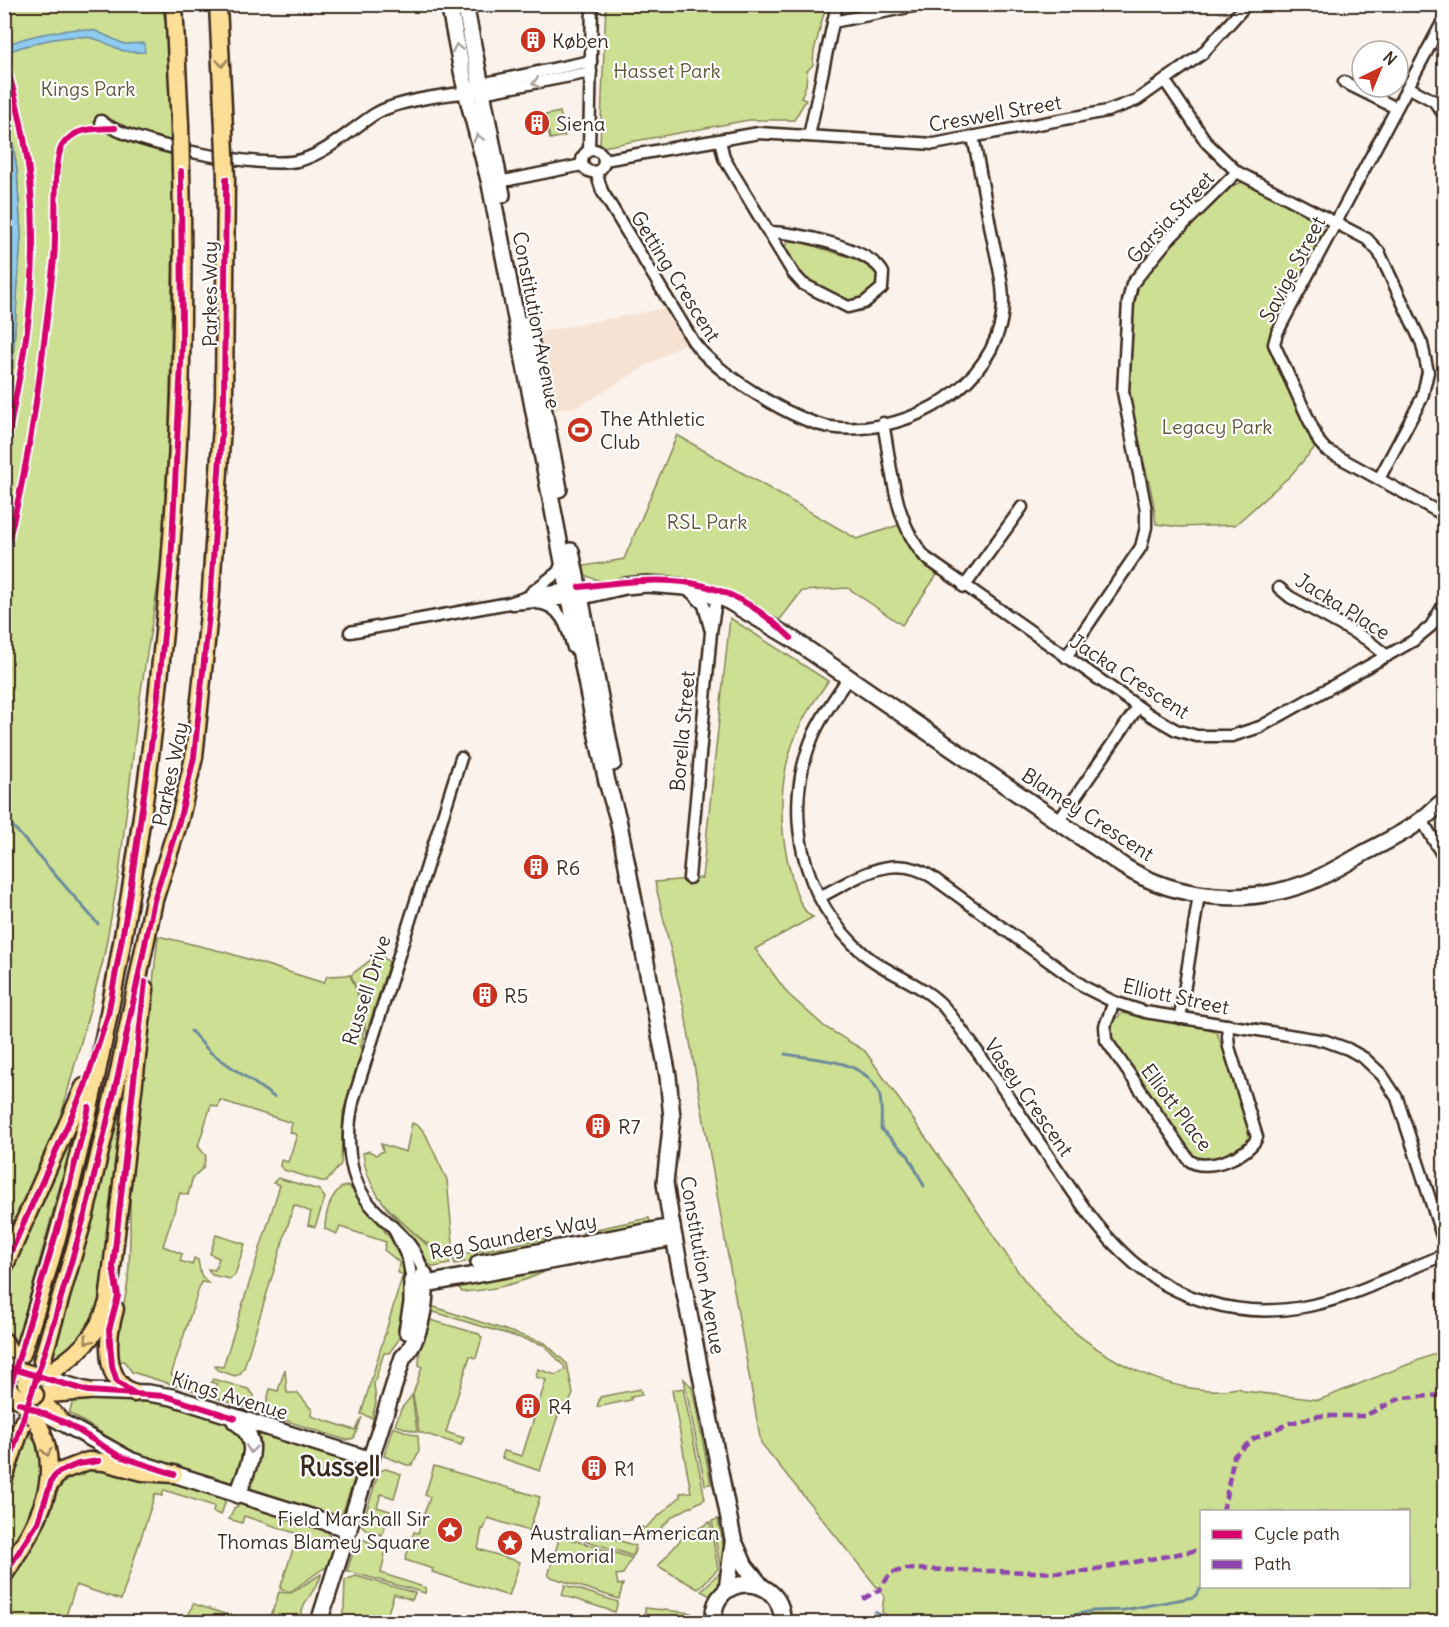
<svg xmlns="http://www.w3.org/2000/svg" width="1449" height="1627" viewBox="0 0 1449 1627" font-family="Delius,sans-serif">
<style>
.built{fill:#f6e2d3}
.green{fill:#cddf93;stroke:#848458;stroke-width:1.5;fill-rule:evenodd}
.water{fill:#8ecbef;stroke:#6d8b9b;stroke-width:1.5}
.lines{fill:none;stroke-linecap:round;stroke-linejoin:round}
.stream{stroke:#6d8b9b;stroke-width:3}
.primary-tunnel{stroke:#d5cac2;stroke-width:16;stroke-dasharray:16 8;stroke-linecap:butt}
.street-casing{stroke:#3b2a1e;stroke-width:15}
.secondary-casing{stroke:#3b2a1e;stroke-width:20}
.primary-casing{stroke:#3b2a1e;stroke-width:21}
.street{stroke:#fff;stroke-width:10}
.secondary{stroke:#fff;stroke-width:15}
.primary{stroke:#fdde96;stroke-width:16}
.primary-bridge-casing{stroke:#3b2a1e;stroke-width:21;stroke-linecap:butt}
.primary-bridge{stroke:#fdde96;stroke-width:16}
.quiet{stroke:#8e44ad;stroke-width:4.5;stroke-dasharray:9 4.5;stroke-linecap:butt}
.cycleway-casing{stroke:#fff;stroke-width:10}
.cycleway{stroke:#d6006c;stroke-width:6}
.oneway{stroke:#a79f9a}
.oneway2{stroke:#9c845a}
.labels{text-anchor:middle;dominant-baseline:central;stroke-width:4.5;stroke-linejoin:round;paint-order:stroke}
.poi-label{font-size:20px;fill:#3b2a1e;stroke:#fff;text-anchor:start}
.park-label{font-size:20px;fill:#60573b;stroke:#fff}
.street-label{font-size:20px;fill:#3b2a1e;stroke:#fff}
.district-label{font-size:26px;font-weight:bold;fill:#3b2a1e;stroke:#fff}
</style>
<rect width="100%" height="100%" fill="#fbf2eb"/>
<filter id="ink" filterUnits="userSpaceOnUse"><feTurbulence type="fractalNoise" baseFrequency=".0167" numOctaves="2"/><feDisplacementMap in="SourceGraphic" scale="12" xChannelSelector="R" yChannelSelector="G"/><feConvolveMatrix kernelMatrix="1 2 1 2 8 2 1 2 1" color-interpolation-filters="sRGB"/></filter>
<g filter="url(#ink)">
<polygon class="built" points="666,308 686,342 580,406 549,412 534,333"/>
<g class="green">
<polygon points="5,5 162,5 170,46 174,178 169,436 160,572 140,697 119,874 103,961 59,1123 5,1249 4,435 11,390 21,235 17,171 5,85"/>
<polygon points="606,5 826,5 814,51 813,65 807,71 806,85 801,98 806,100 794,120 749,120 603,147 600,143"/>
<polygon points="560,112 565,136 550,139 545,115"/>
<path d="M1243 182 1314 219 1322 228 1323 236 1272 350 1316 446 1290 476 1235 525 1180 527 1156 524C1153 482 1135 442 1129 399 1125 366 1132 327 1134 294 1145 261 1207 211 1234 185Z"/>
<path d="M794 240 869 263C878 271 880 277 876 289L849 303C817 286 803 284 785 250L786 244Z"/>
<path d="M677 435 857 539 899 525 914 552 937 575 902 625 848 588 802 591 778 622C740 595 705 576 656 575 634 574 592 592 579 567L624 559Z"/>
<path d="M730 618 828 681C820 694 810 706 803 720 777 769 777 826 792 878 795 890 801 912 813 917L755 949 788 994 825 1027 865 1051C897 1097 930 1143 962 1189 988 1225 1010 1265 1039 1298 1084 1350 1169 1401 1239 1388L1244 1391 1319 1400 1444 1350V1443L1441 1445 1444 1453V1511L1437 1520 1444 1532V1622H897L882 1612 884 1596 761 1443 684 1008 655 882 702 878ZM1202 1512H1408V1586H1202Z"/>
<path d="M158 936 225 952 324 983 327 976 350 975C360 997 368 1022 361 1047L363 1048 343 1112 341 1164 327 1181H321L284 1170 280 1166 281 1160 288 1162 297 1135 290 1132 292 1123 220 1100 218 1107 211 1105 198 1146 206 1156 203 1168 193 1177 188 1195 180 1193 163 1246 182 1254 180 1261 192 1265 194 1258 198 1260 201 1275 208 1283 201 1282 171 1375 179 1378 177 1386 132 1372 124 1361 118 1362C113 1330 122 1318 127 1288 131 1258 130 1229 130 1199Z"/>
<polygon points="383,957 389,962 366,1034 362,1005 351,975 373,958"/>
<path d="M1123 1013 1208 1028 1217 1033 1253 1132C1251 1148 1223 1159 1209 1162 1204 1162 1198 1160 1194 1158L1108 1035 1112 1021Z"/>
<polygon points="123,1087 127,1088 106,1283 97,1317 65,1355 62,1352 52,1359 88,1233"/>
<path d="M412 1123 420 1127 426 1135 447 1180 453 1243 447 1253C428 1249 390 1213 379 1197 370 1183 364 1167 363 1153L369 1151 376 1155 383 1151 381 1144 406 1152Z"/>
<polygon points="68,1141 72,1142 16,1347 11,1335 7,1336 5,1329 4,1282 9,1269"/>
<polygon points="278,1178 319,1190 325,1198 315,1227 308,1225 311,1212 294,1205 244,1368 240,1374 235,1376 217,1370 215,1366 223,1367 280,1185 273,1183"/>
<path d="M349 1186 395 1244 408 1275 406 1319 398 1341 389 1353H384L374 1383 376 1403 372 1418 361 1414 403 1274 398 1273 399 1262 384 1250 386 1242 340 1227 337 1234 325 1229C325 1215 332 1185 349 1186Z"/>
<polygon points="385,1206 428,1246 447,1255 450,1264 434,1267 428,1264 414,1239"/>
<polygon points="649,1218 651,1226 581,1239 583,1232"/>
<polygon points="216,1235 245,1244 235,1275 230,1279 212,1275 208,1269 215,1270 219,1258 210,1254"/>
<polygon points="547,1238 538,1248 455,1264 452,1256"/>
<path d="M552 1268C524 1283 494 1290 462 1292L457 1285Z"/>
<polygon points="431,1306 545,1343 567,1364 573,1394 566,1410 560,1409 540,1471 502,1458 504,1451 522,1456 546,1380 536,1377 538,1369 556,1375 565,1370 564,1366 544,1345 434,1312"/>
<polygon points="427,1319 479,1334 482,1338 476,1358 470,1356 446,1432 464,1438 461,1445 419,1432 413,1394 422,1367 419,1365 420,1343"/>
<polygon points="285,1369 287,1393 298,1393 312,1410 311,1416 355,1430 362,1417 354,1438 346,1440 268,1415 266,1405 270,1389 278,1391"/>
<polygon points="182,1379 215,1390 217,1384 211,1382 213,1379 248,1389 254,1395 253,1403 248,1408 179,1386"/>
<polygon points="684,1379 692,1387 711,1484 705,1485"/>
<polygon points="683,1388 705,1499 673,1516 651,1538 639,1534 641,1527 645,1528 680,1497 680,1493 691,1492 672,1390"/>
<polygon points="640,1389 642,1395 631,1397 631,1400 597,1407 600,1397"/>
<polygon points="412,1395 417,1432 395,1425 401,1409"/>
<polygon points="74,1398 151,1398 191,1409 238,1428 249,1441 234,1487 141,1457 69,1413"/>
<polygon points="393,1427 418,1436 419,1451 412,1465 407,1465 384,1456"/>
<path d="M29 1430 34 1441 38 1440C48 1497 32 1515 5 1563V1503Z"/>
<polygon points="256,1431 353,1462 356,1474 342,1514 333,1519 245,1492 257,1438"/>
<polygon points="434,1466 540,1497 529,1531 488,1518 484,1529 482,1529 478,1549 520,1562 509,1596 432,1572 433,1569 405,1560 414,1532 418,1533 430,1497 425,1495"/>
<polygon points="89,1467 153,1481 175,1482 223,1497 225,1503 221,1515 213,1512 214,1506 164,1490 162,1496 155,1494 121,1600 76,1585 64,1622 5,1622 5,1589 44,1528 59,1488 78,1470 81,1476 84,1474 82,1469"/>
<polygon points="386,1469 401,1474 394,1498 381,1494 377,1507 390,1511 382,1535 365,1529 362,1525 379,1471"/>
<polygon points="244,1502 327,1530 334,1547 327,1569 324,1568 290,1592 280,1589 298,1534 244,1516 242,1523 229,1519 234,1508"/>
<path d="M718 1519C724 1551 733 1569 712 1597L701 1591 721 1571 712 1521Z"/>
<polygon points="710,1522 718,1569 698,1589 658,1566 682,1538"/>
<polygon points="584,1529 636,1546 633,1556 581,1539"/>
<polygon points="560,1536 632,1558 623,1574 616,1575 618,1585 623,1584 619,1599 548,1576"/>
<polygon points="362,1539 386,1549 381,1573 426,1588 425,1593 347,1571 357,1540"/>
<path d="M321 1574C322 1584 298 1604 301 1622H269L279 1592 291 1593Z"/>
<polygon points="356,1576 415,1593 412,1600 394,1594 385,1622 340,1622 344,1608 345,1580"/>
<polygon points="565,1585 618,1602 615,1612 562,1595"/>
<polygon points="193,1604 194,1604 250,1622 186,1622"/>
<polygon points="645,1608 691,1613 691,1622 645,1622"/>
</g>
<g class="water">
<path d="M78 29 96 31 124 44 144 43 145 52C114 54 117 44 92 38 66 33 28 44 5 53V45C28 36 53 31 78 29Z"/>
<polygon points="5,85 17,171 21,235 11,390 5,435"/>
</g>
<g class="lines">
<g class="stream">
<polyline points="4,816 98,924"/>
<polyline points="191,1031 210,1052 274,1097"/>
<path d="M785 1054C816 1060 862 1058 878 1091 883 1100 881 1118 881 1129L908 1155 924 1186"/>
<polyline points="875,1612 893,1622"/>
<polyline points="1059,1622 1069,1616 1092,1611 1124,1610 1194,1597 1203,1586"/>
</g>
<polyline class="primary-tunnel" points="4,1407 21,1357"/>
<g class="street-casing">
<g id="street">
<polyline points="1444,19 1277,333 1274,344 1319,442 1326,450 1444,515"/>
<polyline points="833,22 924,4"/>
<polyline points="1165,81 1207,143 1237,172 1367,239 1379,252 1422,344 1428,372 1422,398 1379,479"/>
<polyline points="1344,82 1396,108"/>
<polyline points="476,85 591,61"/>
<polyline points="1408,87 1434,101 1444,115"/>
<path d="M101 121C129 144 267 171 301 160 329 152 351 129 375 114 396 101 458 91 482 93L591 72"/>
<polyline points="809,136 837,4"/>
<path d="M720 140 724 158 793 273 803 284 848 307 864 303 882 288 883 273C871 248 795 232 769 232"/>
<circle cx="593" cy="161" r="11"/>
<polyline points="589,150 592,4"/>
<polyline points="604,160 759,133 934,144 1107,111 1137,100 1202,54 1247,4"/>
<path d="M596 172 602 191 693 341C714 372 793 421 830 427 898 437 982 395 1000 326 1008 296 998 265 992 236 986 203 980 170 973 137"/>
<polyline points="499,182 582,165"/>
<path d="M883 423C892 469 894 523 926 558L1150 715 1176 730 1197 736H1232L1260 727 1413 641 1431 626 1444 604"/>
<polyline points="964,587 1022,507"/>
<polyline points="1279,588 1290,597 1366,639 1387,656"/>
<polyline points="690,591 704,605 710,628"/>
<polyline points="531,593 558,572 563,560"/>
<path d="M536 603C561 604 568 628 573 648"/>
<polyline points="512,604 570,599"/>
<polyline points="350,632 509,603 536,594 568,589"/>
<polyline points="1066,657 1141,547 1146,527 1146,510 1123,392 1128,302 1132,284 1167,241 1237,172"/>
<path d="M849 677C836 696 822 715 813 736 781 811 802 901 864 954 889 975 922 983 944 1007 985 1058 1019 1114 1056 1167 1076 1196 1095 1226 1120 1250 1169 1300 1240 1320 1308 1306 1355 1297 1399 1272 1444 1255"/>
<polyline points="1422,820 1444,858"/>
<polyline points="1058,822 1138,707"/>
<polyline points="689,878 711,632 717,595"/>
<path d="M820 897C857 878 892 851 932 877L1086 988 1114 1002 1145 1012 1326 1041 1348 1049 1364 1058 1382 1075 1397 1098 1444 1242"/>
<path d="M1114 1002 1105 1026 1106 1040 1189 1160C1205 1174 1251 1155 1257 1137L1229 1047 1227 1025"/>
<polyline points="1180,1018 1199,894"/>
<polyline points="393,1227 408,1259 412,1281"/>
<path d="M424 1274C414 1240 397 1233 374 1209 346 1180 345 1134 354 1098L461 758"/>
</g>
</g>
<g class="secondary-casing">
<g id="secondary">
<polyline points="449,4 466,91 490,184 594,722 607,782 618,819 668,1076 672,1118 665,1183 672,1227 733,1539 745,1566 762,1587"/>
<polyline points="465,4 502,195"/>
<polyline points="527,324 559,489"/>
<polyline points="571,551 613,763"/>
<path d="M570 599 625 586 647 584 685 587 725 599 791 638 1123 866C1179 901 1250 906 1312 881 1330 873 1347 863 1364 853 1383 843 1403 834 1420 821 1429 815 1435 807 1444 801"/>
<polyline points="479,1263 672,1227"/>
<polyline points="412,1281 426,1284 674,1238"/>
<polyline points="407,1331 412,1303 412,1281"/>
<polyline points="40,1377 88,1391 148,1393 172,1397 371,1460"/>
<polyline points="47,1414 132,1461 349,1529"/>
<path d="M235 1421C265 1441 247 1466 238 1495"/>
<polyline points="727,1590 733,1543"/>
<path d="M319 1622 403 1357C420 1342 428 1296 424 1274"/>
<path d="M714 1622C709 1572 784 1571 782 1622"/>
</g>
</g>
<g class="primary-casing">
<g id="primary">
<polyline points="174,4 180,125"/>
<polyline points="218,4 224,129"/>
<polyline points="4,1267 84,1087"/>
<path d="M115 1309C107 1335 102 1382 134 1393"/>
<polyline points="4,1341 11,1356"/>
<path d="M22 1354C84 1166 122 968 148 772 174 573 187 373 181 171"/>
<polyline points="42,1361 85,1214 118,1076 154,900 180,818 194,757 210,604 224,397 226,179"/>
<path d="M40 1377C72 1361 98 1338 108 1302L145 989"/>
<polyline points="59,1419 35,1395 88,1391"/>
<polyline points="4,1478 23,1422"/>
<polyline points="48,1487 59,1472 88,1461 104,1462 143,1472 174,1474"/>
<path d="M4 1575C36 1525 68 1479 36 1419"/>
</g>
</g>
<use href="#street" class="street"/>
<use href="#secondary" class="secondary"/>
<use href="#primary" class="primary"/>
<g class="primary-bridge-casing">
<g id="primary-bridge">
<polyline points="180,125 181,171"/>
<polyline points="224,129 226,179"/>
<polyline points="7,1367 40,1377"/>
<polyline points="7,1387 18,1399 35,1395 26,1382"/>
<polyline points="24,1404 36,1419"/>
</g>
</g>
<use href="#primary-bridge" class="primary-bridge"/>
<g class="quiet">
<polyline points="1223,1512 1234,1456 1253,1439 1290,1423 1319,1416 1364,1416 1401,1398 1444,1395"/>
<polyline points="863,1599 879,1590 891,1573 906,1569 1075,1573 1199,1550 1202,1547"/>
</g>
<g class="cycleway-casing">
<g id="cycleway">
<path d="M4 58C31 145 39 222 29 314 24 365 10 415 4 467"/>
<path d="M4 556C32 459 42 360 54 259 57 234 52 164 62 146 74 127 95 129 115 128"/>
<path d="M579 587C668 576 721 571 791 638"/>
<polyline points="4,1267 85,1086 108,1015 128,905 157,704 171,564 182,343 181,171"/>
<polyline points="4,1366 88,1391 165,1396 235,1418"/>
<polyline points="134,1393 117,1382 112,1366 109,1330 118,1296 113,1267 145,982"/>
<polyline points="19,1403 68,1424 119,1456 174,1474"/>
<polyline points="4,1407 64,1207 89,1107"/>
<polyline points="4,1478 49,1339 85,1214 118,1076 154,900 180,818 194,757 210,604 224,397 226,179"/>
<polyline points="4,1575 38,1522 52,1479 59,1472 78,1464 99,1461"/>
</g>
</g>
<use href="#cycleway" class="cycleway"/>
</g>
<defs><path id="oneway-chevron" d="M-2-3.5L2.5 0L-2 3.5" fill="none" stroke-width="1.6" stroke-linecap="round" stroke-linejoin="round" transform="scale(1.5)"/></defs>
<g class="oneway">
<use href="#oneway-chevron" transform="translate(457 48) rotate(-101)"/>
<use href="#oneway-chevron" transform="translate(536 83) rotate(169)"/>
<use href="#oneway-chevron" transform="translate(478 138) rotate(-104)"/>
<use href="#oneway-chevron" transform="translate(251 1449) rotate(97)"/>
</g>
<g class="oneway2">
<use href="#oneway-chevron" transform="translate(222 63) rotate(88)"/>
<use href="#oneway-chevron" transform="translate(88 1340) rotate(130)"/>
<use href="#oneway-chevron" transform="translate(47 1452) rotate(80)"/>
</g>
</g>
<defs>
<g id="building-disc" transform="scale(1.35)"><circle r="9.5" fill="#c8321e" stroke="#fff"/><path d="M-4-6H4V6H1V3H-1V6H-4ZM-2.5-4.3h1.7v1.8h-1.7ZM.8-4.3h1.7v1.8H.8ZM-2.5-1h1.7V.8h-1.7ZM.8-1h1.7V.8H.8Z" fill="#fff"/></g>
<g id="stadium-disc" transform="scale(1.35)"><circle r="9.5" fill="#c8321e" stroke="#fff"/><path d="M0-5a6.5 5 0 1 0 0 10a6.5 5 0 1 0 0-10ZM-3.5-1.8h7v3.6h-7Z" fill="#fff"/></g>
<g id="sight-disc" transform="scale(1.35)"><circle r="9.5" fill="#c8321e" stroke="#fff"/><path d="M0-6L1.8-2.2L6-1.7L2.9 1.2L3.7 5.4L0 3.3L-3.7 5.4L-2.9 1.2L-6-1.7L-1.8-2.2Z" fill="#fff"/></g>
</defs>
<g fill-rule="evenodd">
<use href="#building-disc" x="533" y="40"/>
<use href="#building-disc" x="537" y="123"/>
<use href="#stadium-disc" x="580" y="430"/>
<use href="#building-disc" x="536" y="867"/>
<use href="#building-disc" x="485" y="995"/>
<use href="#building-disc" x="598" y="1126"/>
<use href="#building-disc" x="528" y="1406"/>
<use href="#building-disc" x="594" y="1468"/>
<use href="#sight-disc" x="450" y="1530"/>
<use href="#sight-disc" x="510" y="1543"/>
</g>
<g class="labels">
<g class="poi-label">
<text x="552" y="40">Køben</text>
<text x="556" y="123">Siena</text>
<text x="600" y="418">The Athletic<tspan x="600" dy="23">Club</tspan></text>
<text x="556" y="867">R6</text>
<text x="504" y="995">R5</text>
<text x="618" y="1126">R7</text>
<text x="548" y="1406">R4</text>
<text x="614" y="1468">R1</text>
<text x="430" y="1518" text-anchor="end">Field Marshall Sir<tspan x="430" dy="23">Thomas Blamey Square</tspan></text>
<text x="530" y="1532">Australian–American<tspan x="530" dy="23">Memorial</tspan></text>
</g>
<g class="park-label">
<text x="667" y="70">Hasset Park</text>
<text x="88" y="88">Kings Park</text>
<text x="1217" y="426">Legacy Park</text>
<text x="707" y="521">RSL Park</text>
</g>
<g class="street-label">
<text transform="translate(995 113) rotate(-10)">Creswell Street</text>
<text transform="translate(1170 217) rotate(-47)">Garsia Street</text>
<text transform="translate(1292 269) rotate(-62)">Savige Street</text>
<text transform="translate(676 276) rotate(58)">Getting Crescent</text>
<text transform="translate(209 294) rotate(-90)">Parkes Way</text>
<text transform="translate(537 320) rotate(79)">Constitution Avenue</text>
<text transform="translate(1343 606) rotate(32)">Jacka Place</text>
<text transform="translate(1130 676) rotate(33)">Jacka Crescent</text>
<text transform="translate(682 731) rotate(-85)">Borella Street</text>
<text transform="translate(170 774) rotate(-78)">Parkes Way</text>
<text transform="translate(1088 814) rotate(33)">Blamey Crescent</text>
<text transform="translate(366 990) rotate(-72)">Russell Drive</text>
<text transform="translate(1176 996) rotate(12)">Elliott Street</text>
<text transform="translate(1029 1097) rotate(55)">Vasey Crescent</text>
<text transform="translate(1177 1107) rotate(53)">Elliott Place</text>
<text transform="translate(513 1236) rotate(-11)">Reg Saunders Way</text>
<text transform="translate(703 1265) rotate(80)">Constitution Avenue</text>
<text transform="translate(230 1395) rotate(17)">Kings Avenue</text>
</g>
<g class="district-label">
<text x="340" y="1466">Russell</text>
</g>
</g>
<rect width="1449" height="1627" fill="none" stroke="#fff" stroke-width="24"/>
<rect x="12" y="12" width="1425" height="1603" fill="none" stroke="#3b2a1e" stroke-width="2" filter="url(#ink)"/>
<rect x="1200" y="1510" width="210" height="78" fill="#ffffff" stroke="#b1aaa5" stroke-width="1.5"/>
<rect x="1212" y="1530" width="30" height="9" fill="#d6006c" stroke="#b1aaa5" stroke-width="1.5"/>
<text x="1254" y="1540" font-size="18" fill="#3b2a1e">Cycle path</text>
<rect x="1212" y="1560" width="30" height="9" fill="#8e44ad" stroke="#b1aaa5" stroke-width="1.5"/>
<text x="1254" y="1570" font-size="18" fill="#3b2a1e">Path</text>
<g transform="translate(1380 69) rotate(43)"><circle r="28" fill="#ffffff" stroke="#b1aaa5" stroke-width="1.5"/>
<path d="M0-4.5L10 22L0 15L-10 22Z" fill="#c8321e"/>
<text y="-9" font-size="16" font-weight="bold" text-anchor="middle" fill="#3b2a1e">N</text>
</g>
</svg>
